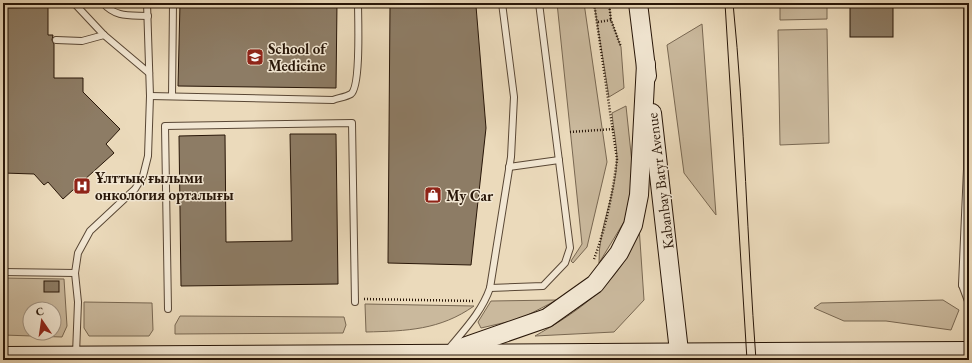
<svg xmlns="http://www.w3.org/2000/svg" width="972" height="363" viewBox="0 0 972 363" font-family="'EB Garamond',serif">
<style>
.green{fill:#cab99d;stroke:#796852;fill-rule:evenodd}
.building{fill:#8d7c65;stroke:#281608}
.lines{fill:none;stroke-linecap:round;stroke-linejoin:round}
.service-casing{stroke:#594735;stroke-width:8}
.secondary-casing{stroke:#281608;stroke-width:20}
.path{stroke:#281608;stroke-width:2.5;stroke-dasharray:1 2;stroke-linecap:butt}
.service{stroke:#f2e7d3;stroke-width:6}
.secondary{stroke:#f2e7d3;stroke-width:18}
.tram{stroke:#281608;stroke-width:1}
.labels{text-anchor:middle;dominant-baseline:central;stroke-width:3;stroke-linejoin:round;paint-order:stroke}
.poi-label{font-size:15px;font-weight:bold;fill:#281608;stroke:#f2e7d3;text-anchor:start}
.street-label{font-size:15px;fill:#281608;stroke:#f2e7d3}
</style>
<rect width="100%" height="100%" fill="#ebdabb"/>
<filter id="stains"><feTurbulence type="fractalNoise" baseFrequency=".005" numOctaves="4"/><feColorMatrix values="0 0 0 0 .2 0 0 0 0 .09 0 0 0 0 .02 0 0 0 .5 -.17"/></filter>
<radialGradient id="worn" r=".72"><stop offset=".6" stop-color="#630" stop-opacity="0"/><stop offset="1" stop-color="#630" stop-opacity=".3"/></radialGradient>
<g class="green">
<polygon points="557,3 584,3 607,162 587,247 573,263 571,261 582,244"/>
<polygon points="594,3 609,3 611,20 621,47 624,88 609,97"/>
<polygon points="780,3 827,3 827,19 780,20"/>
<polygon points="702,24 716,215 684,173 667,45"/>
<polygon points="827,29 829,143 780,145 778,30"/>
<path d="M626 106 632 163 630 212 599 263C598 228 616 195 617 159 617 144 613 128 612 113Z"/>
<path d="M639 226 644 300 614 332 535 336C570 316 603 295 625 260 631 250 635 237 639 226Z"/>
<path d="M3 278 64 279 67 326 62 337 3 335ZM30 309H54V333H30Z"/>
<polygon points="557,300 520,319 481,328 478,322 491,301"/>
<polygon points="943,300 959,310 951,330 886,321 844,321 814,308 821,303"/>
<polygon points="84,302 152,303 153,330 149,336 89,336 84,328"/>
<path d="M365 304 474 306C440 330 407 331 366 332Z"/>
<polygon points="180,316 344,317 346,325 343,333 175,334 175,325"/>
</g>
<g class="building">
<polygon points="180,3 337,3 336,88 178,86"/>
<polygon points="390,3 432,3 476,6 486,128 471,265 388,263"/>
<rect x="850" y="3" width="43" height="34"/>
<polygon points="48,7 48,35 53,35 52,40 54,44 54,78 83,78 83,92 120,129 106,144 114,153 63,199 48,182 44,185 34,174 3,173 3,8"/>
<polygon points="290,134 336,134 338,284 181,286 179,136 225,135 226,242 292,241"/>
<rect x="44" y="281" width="15" height="11"/>
</g>
<g class="lines">
<g class="service-casing">
<g id="service">
<polyline points="74,3 104,35 149,73"/>
<path d="M103 3C116 18 130 15 148 16"/>
<polyline points="56,40 82,41 104,35"/>
<path d="M150 96 333 100C338 98 346 97 351 94 361 86 358 18 358 3"/>
<polyline points="172,96 173,3"/>
<polyline points="509,167 559,160"/>
<polyline points="3,272 75,273"/>
<polyline points="962,285 967,169 967,3"/>
<polyline points="969,285 962,285 968,301 969,343"/>
<polyline points="490,288 543,286 565,263 570,248 539,3"/>
<polyline points="168,309 165,126 352,123 355,302"/>
<path d="M451 346C466 328 482 311 490 288L511 157 514 97 502 3"/>
<polyline points="76,354 78,302 75,273 78,253 90,231 135,189 143,176 148,156 150,96 147,3"/>
</g>
</g>
<g class="secondary-casing">
<g id="secondary">
<polyline points="638,3 647,76"/>
<polyline points="652,113 680,360"/>
<polyline points="458,349 547,318 595,284 619,253 633,225 639,195 646,64"/>
<polyline points="3,356 969,351"/>
</g>
</g>
<g class="path">
<polyline points="609,3 611,20"/>
<polyline points="598,22 611,20 621,47"/>
<polyline points="570,132 614,129"/>
<path d="M594 259C606 227 613 192 617 159L594 3"/>
<polyline points="364,299 475,301"/>
</g>
<use href="#service" class="service"/>
<use href="#secondary" class="secondary"/>
<g class="tram">
<polyline points="725,3 747,360"/>
<path d="M733 3C745 122 747 241 756 360"/>
</g>
</g>
<defs>
<g id="school-square" transform="scale(0.9)"><rect x="-9" y="-9" width="18" height="18" rx="4" fill="#8f2418" stroke="#f2e7d3"/><path d="M0-5L7-2L0 1L-7-2ZM-4 1L0 2.5L4 1V4Q0 6-4 4Z" fill="#fff"/></g>
<g id="hospital-square" transform="scale(0.9)"><rect x="-9" y="-9" width="18" height="18" rx="4" fill="#8f2418" stroke="#f2e7d3"/><path d="M-5-5h3v3.5h4V-5h3V5h-3V1.5h-4V5h-3Z" fill="#fff"/></g>
<g id="shop-square" transform="scale(0.9)"><rect x="-9" y="-9" width="18" height="18" rx="4" fill="#8f2418" stroke="#f2e7d3"/><path d="M-5-2.5h2.3a2.7 3.5 0 0 1 5.4 0H5L5.5 6h-11ZM-1.5-2.5h3a1.5 2.3 0 0 0-3 0Z" fill="#fff"/></g>
</defs>
<g fill-rule="evenodd">
<use href="#school-square" x="255" y="57"/>
<use href="#hospital-square" x="82" y="186"/>
<use href="#shop-square" x="433" y="195"/>
</g>
<g class="labels">
<g class="poi-label">
<text x="268" y="48">School of<tspan x="268" dy="17">Medicine</tspan></text>
<text x="95" y="177">Ұлттық ғылыми<tspan x="95" dy="17">онкология орталығы</tspan></text>
<text x="446" y="195">My Car</text>
</g>
<g class="street-label">
<text transform="translate(660 181) rotate(-97)">Kabanbay Batyr Avenue</text>
</g>
</g>
<rect width="972" height="363" fill="none" stroke="#ebdabb" stroke-width="16"/>
<rect x="4" y="4" width="964" height="355" fill="none" stroke="#281608" stroke-width="2"/>
<rect x="8" y="8" width="956" height="347" fill="none" stroke="#281608"/>
<g transform="translate(42 321) rotate(347)"><circle r="19" fill="#f2e7d3" stroke="#a19382"/>
<path d="M0-3L7 15L0 10L-7 15Z" fill="#8f2418"/>
<text y="-6" font-size="11" font-weight="bold" text-anchor="middle" fill="#281608">С</text>
</g>
<rect width="100%" height="100%" filter="url(#stains)"/>
<rect width="100%" height="100%" fill="url(#worn)"/>
</svg>
